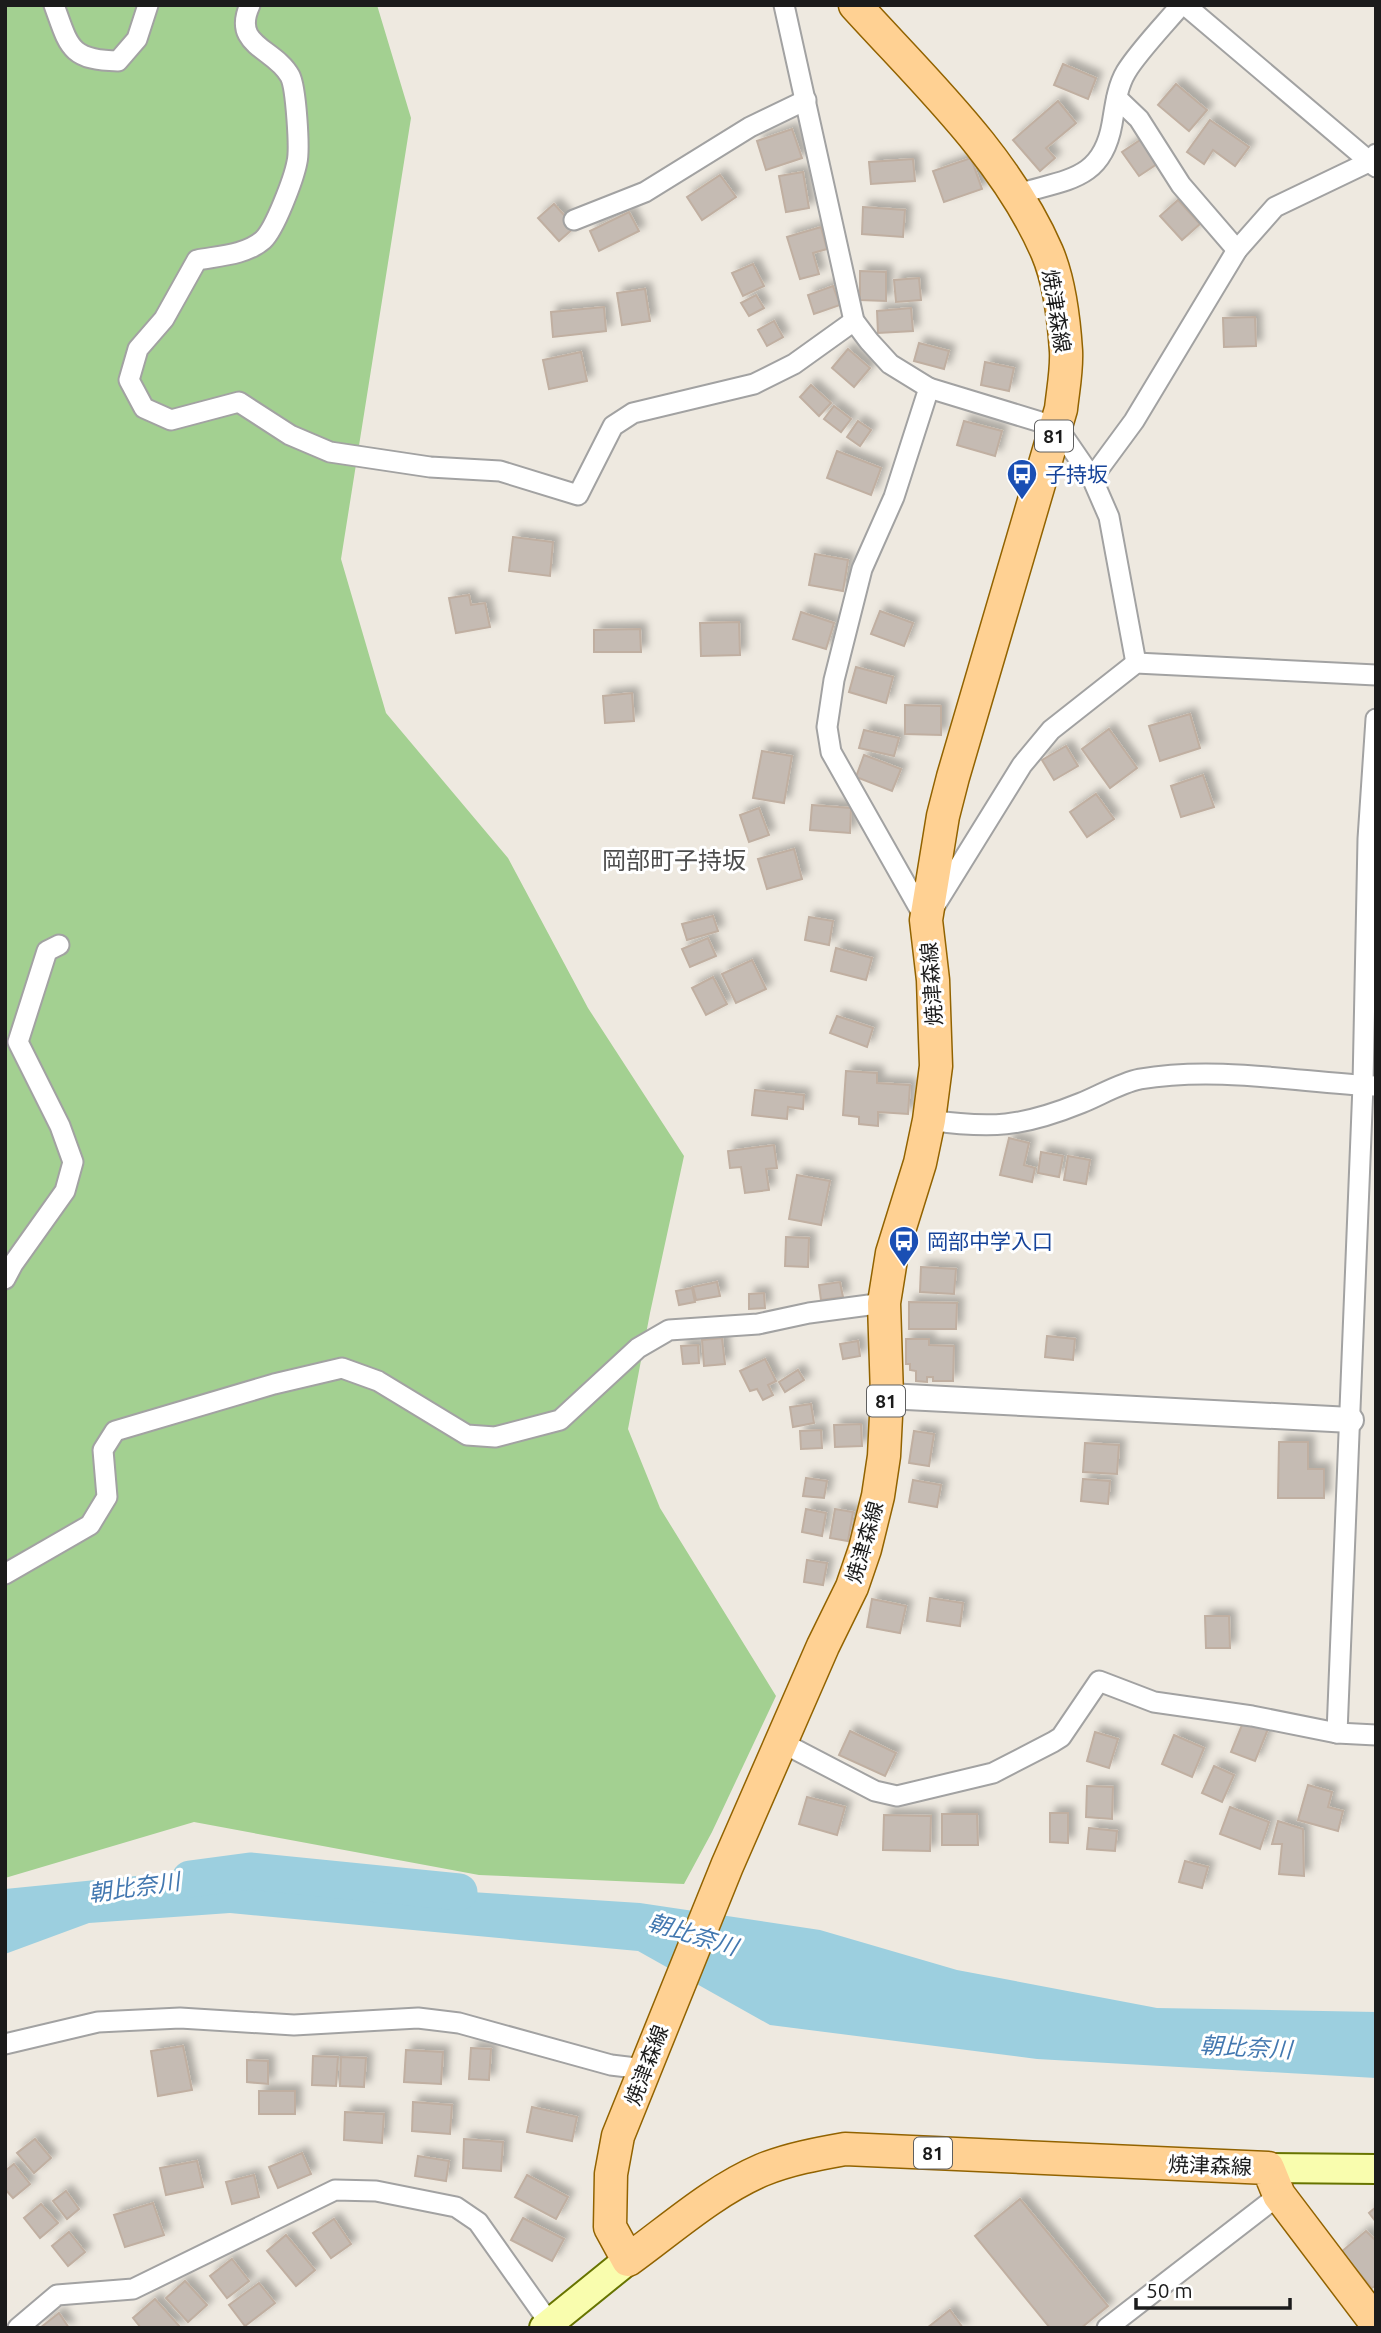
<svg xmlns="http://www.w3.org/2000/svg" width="1381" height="2333" viewBox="0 0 1381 2333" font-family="Ubuntu,'Noto Sans JP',sans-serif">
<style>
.forest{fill:#a3d091}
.water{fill:#9ccfdf}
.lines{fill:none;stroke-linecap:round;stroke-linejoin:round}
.river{stroke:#9ccfdf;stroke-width:37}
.building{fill:#c5bbb3;stroke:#c0afa1;stroke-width:2;filter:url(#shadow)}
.minor-casing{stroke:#a2a2a2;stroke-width:23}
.tertiary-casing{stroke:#a2a2a2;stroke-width:28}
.secondary-casing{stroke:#677400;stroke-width:32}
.primary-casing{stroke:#926300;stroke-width:35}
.minor{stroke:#fff;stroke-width:19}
.tertiary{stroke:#fff;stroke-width:24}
.secondary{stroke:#f9fdae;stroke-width:28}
.primary{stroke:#ffd193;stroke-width:32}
.labels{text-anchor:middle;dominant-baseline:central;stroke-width:6;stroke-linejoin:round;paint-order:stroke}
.shield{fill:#fff;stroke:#5f5f5f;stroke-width:2}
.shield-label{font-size:19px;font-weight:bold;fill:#1b1b1b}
.street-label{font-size:21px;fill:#1b1b1b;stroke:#fff}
.transit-label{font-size:21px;fill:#164399;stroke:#fff;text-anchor:start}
.water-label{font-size:23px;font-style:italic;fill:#4378b0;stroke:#fff}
.quarter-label{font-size:24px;fill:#4e4e4e;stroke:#fff}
</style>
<defs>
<filter id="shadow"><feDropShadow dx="6" dy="-6" stdDeviation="3.5" flood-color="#0004"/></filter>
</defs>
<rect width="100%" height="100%" fill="#eee9e0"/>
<polygon class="forest" points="5,5 377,5 411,118 341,559 386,713 508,858 588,1008 684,1156 650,1313 628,1429 660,1508 776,1696 712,1832 684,1884 479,1875 194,1822 5,1878"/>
<polygon class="water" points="207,1869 409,1888 640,1903 820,1930 957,1970 1157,2008 1376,2012 1376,2078 1037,2059 770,2025 638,1951 230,1913 89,1923 5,1954 5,1889"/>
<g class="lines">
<polyline class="river" points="190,1879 250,1871 459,1892"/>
</g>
<g class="building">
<polygon points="1063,64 1096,78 1088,99 1054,85"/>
<polygon points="1176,84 1207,110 1189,131 1158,105"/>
<polygon points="1058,101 1076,123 1046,148 1055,158 1040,171 1013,140"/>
<polygon points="1210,120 1249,147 1235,166 1213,150 1204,164 1187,152"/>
<polygon points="792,129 802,158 766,170 757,141"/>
<polygon points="1143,138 1160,162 1139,176 1122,152"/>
<polygon points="971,158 982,189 944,202 933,171"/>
<polygon points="913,159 915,181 871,184 869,162"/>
<polygon points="803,172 809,208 786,212 779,176"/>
<polygon points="720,175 736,197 702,220 687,197"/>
<polygon points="1178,200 1200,224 1182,240 1160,216"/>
<polygon points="554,204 575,227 559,241 538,218"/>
<polygon points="863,207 905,210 903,237 862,234"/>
<polygon points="629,212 639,231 599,251 590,231"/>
<polygon points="821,227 827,249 813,253 819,274 800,279 787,237"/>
<polygon points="753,264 764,286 743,296 732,273"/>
<polygon points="860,271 886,272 886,301 860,300"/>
<polygon points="919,278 921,300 896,302 894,280"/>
<polygon points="833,286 840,305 814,314 808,295"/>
<polygon points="645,289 650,321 622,325 617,293"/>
<polygon points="756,295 764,308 749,316 741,303"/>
<polygon points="604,307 606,331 553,337 551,312"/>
<polygon points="911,308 913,331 878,333 877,311"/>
<polygon points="1255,317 1256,346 1224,347 1223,318"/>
<polygon points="774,321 783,337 767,346 758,330"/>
<polygon points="919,343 949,351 944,369 914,361"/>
<polygon points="848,349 870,368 854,387 832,368"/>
<polygon points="581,352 587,381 549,389 543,360"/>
<polygon points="985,362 1014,368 1009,391 981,385"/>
<polygon points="811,385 831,403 819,416 800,397"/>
<polygon points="834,406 851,419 841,432 824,419"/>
<polygon points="858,421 871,430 860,446 847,437"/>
<polygon points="964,421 1002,431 995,456 957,445"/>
<polygon points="837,451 881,468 871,495 827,478"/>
<polygon points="513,537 553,542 550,576 509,571"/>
<polygon points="815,554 848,560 843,591 809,585"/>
<polygon points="469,595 471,605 485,603 490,627 456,633 449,598"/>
<polygon points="880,611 913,623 904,646 871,634"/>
<polygon points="801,612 834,623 826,649 793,639"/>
<polygon points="739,622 740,655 701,656 700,623"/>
<polygon points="640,629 641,652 594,652 594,630"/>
<polygon points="856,667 893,677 886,703 849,692"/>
<polygon points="632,693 634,721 605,723 603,696"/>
<polygon points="905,705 941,706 941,735 905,734"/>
<polygon points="1190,714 1200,748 1160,761 1149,726"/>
<polygon points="1109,729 1137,768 1110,788 1082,749"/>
<polygon points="864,730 899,738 894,756 859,748"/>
<polygon points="1066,746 1078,766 1054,780 1042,760"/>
<polygon points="762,751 792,756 784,803 753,798"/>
<polygon points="864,755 901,769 892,791 856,777"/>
<polygon points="1203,775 1214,807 1181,817 1171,786"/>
<polygon points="1096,794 1114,819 1087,837 1070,812"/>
<polygon points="812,805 851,808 850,833 810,830"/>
<polygon points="759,808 769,835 749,842 740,815"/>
<polygon points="794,849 802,879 767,889 758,859"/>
<polygon points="713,916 718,931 687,940 682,924"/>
<polygon points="809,917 833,921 829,945 805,940"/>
<polygon points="708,938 716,956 690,967 682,949"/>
<polygon points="836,948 872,958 866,980 831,971"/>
<polygon points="752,960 766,989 736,1003 722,974"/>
<polygon points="713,977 727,1004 706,1015 692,988"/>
<polygon points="837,1016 873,1028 867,1047 830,1033"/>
<polygon points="846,1071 877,1073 877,1083 910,1085 908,1114 878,1112 878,1126 859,1124 859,1117 843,1115"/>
<polygon points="755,1090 804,1095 803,1109 788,1107 787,1119 752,1115"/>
<polygon points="1009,1138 1029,1143 1024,1165 1035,1168 1032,1182 1000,1175"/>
<polygon points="774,1145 777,1168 766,1169 769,1190 745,1193 741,1167 730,1168 728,1151"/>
<polygon points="1041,1152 1063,1156 1059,1177 1038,1173"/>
<polygon points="1068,1156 1090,1160 1086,1184 1064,1180"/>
<polygon points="797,1175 830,1181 821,1225 789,1219"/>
<polygon points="786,1237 809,1238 808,1267 785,1266"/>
<polygon points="921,1267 956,1269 954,1294 920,1292"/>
<polygon points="717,1282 720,1296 696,1300 693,1287"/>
<polygon points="840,1282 843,1297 821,1300 819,1285"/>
<polygon points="692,1288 695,1302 679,1305 676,1291"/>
<polygon points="764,1293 765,1308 749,1309 749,1294"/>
<polygon points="909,1302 957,1303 956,1329 909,1329"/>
<polygon points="1047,1336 1075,1339 1073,1360 1045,1357"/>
<polygon points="722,1338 725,1364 704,1366 702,1340"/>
<polygon points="906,1339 929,1339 929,1345 954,1346 953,1381 933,1381 933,1377 927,1377 927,1382 916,1381 916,1371 910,1370 910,1364 906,1364"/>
<polygon points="858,1341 860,1356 843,1359 840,1344"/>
<polygon points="698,1345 699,1363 683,1364 681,1346"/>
<polygon points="765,1359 776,1381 768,1385 773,1395 763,1400 757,1389 750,1391 740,1371"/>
<polygon points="798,1370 804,1380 785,1392 779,1382"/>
<polygon points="811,1404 814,1423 793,1427 790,1407"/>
<polygon points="861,1424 862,1446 835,1447 834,1425"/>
<polygon points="821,1430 822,1448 801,1449 800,1431"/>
<polygon points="914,1431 934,1434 929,1466 909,1463"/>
<polygon points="1279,1442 1308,1442 1308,1469 1324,1469 1324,1498 1278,1498"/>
<polygon points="1085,1443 1119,1445 1117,1474 1083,1472"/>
<polygon points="806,1478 827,1481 824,1498 803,1496"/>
<polygon points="1083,1479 1110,1481 1108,1504 1081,1501"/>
<polygon points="913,1480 941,1485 937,1507 909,1502"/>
<polygon points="806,1509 826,1513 822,1536 802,1532"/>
<polygon points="835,1509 853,1512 848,1541 830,1538"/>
<polygon points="807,1560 827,1563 823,1585 804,1582"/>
<polygon points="930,1598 963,1603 960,1626 927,1621"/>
<polygon points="872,1599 906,1606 900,1633 867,1627"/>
<polygon points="1205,1616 1229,1616 1230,1648 1206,1648"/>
<polygon points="1244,1720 1268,1729 1255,1761 1231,1752"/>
<polygon points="850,1731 896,1753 885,1776 839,1755"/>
<polygon points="1095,1732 1118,1739 1109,1768 1087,1761"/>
<polygon points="1174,1735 1204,1748 1192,1777 1162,1764"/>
<polygon points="1214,1766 1234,1775 1222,1802 1202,1793"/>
<polygon points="1308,1785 1332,1792 1328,1807 1343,1811 1338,1831 1298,1820"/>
<polygon points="1087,1786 1113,1787 1112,1819 1086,1817"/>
<polygon points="807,1797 845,1807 837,1835 799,1824"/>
<polygon points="1230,1807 1269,1822 1260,1849 1220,1834"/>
<polygon points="1050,1813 1068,1813 1068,1843 1050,1842"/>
<polygon points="942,1814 977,1814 978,1845 942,1845"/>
<polygon points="884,1815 931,1816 930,1851 883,1850"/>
<polygon points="1278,1821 1303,1829 1304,1876 1279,1874 1282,1844 1272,1844"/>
<polygon points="1089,1828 1117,1831 1115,1851 1087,1849"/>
<polygon points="1185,1861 1208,1867 1202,1888 1179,1882"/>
<polygon points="183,2046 192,2090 158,2096 151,2051"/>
<polygon points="471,2048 491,2049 489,2080 469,2079"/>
<polygon points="406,2050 443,2052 441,2084 404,2082"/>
<polygon points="313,2056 338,2057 336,2086 312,2085"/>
<polygon points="341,2057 366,2058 364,2087 340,2086"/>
<polygon points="247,2060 268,2061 268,2084 247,2082"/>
<rect x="259" y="2091" width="36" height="23"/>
<polygon points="413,2102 452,2105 450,2134 412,2131"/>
<polygon points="532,2107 577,2117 572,2141 527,2132"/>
<polygon points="345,2112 384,2114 382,2143 344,2140"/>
<polygon points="35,2139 51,2158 34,2173 17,2153"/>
<polygon points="464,2139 503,2142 501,2171 463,2168"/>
<polygon points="302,2153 311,2174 278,2188 269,2167"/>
<polygon points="418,2156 449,2161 446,2181 415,2176"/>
<polygon points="197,2161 203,2187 166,2195 160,2168"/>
<polygon points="14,2164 30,2184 13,2198 5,2189 5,2171"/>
<polygon points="254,2175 259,2197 232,2204 226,2182"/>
<polygon points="527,2175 568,2197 556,2219 515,2197"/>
<polygon points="66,2191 79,2209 67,2219 53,2201"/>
<polygon points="1020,2199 1108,2306 1081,2328 1050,2328 975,2236"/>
<polygon points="153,2203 164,2235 125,2247 114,2215"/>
<polygon points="41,2204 58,2223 40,2238 24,2218"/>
<polygon points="1376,2207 1376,2222 1369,2213"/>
<polygon points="523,2218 564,2239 552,2261 511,2240"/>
<polygon points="334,2219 351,2244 331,2258 313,2233"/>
<polygon points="1366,2231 1376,2241 1376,2285 1372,2288 1341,2252"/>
<polygon points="69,2232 85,2252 68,2266 52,2246"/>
<polygon points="286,2235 315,2270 296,2286 267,2251"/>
<polygon points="232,2259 249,2281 227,2298 210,2276"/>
<polygon points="185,2281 207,2305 188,2322 166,2298"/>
<polygon points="259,2283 275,2303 245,2326 229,2305"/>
<polygon points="155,2299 181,2328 141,2328 133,2318"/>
<polygon points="950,2310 963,2328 927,2328"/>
<polygon points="59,2313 69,2328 40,2328"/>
</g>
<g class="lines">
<g class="minor-casing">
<g id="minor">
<path d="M54 5C69 46 69 60 118 61L137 39 148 5"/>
<path d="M250 5C231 46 275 48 290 76 296 87 300 149 297 162 294 178 275 229 263 240 246 255 218 256 197 260L164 319 138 349 129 380 144 408 171 420 239 402 290 435 330 452 430 467 500 471 578 495 613 426 633 413 754 384 794 364 854 321"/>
<polyline points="784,5 854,321 869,341 890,364 929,388 894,497 862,569 834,680 827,727 831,752 926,920 1022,765 1051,730 1136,663 1376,675"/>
<polyline points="1185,5 1376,167"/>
<polyline points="1117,98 1139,119 1181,185 1237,250"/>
<path d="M1018 194C1066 179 1102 181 1112 124 1115 107 1117 87 1126 72 1138 52 1165 24 1181 5"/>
<polyline points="574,220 645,192 750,127 806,100"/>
<polyline points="929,388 1057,427 1092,478 1109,517 1136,663"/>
<polyline points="1092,478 1134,421 1237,250 1275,207 1371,161 1376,154"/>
<path d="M929 1120C991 1129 1022 1127 1081 1103 1099 1096 1120 1083 1140 1079 1217 1066 1297 1082 1375 1086"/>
<polyline points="5,1279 13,1264 65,1191 73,1162 60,1126 18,1042 47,951 59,945"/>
<polyline points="5,1574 90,1525 107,1497 103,1450 115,1431 274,1384 342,1368 378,1381 467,1435 495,1437 560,1420 638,1348 669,1330 758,1324 809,1313 884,1303"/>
<polyline points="1337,1733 1363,1085 1368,839 1376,719"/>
<polyline points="781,1742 875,1791 897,1796 993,1773 1053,1742 1061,1737 1099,1681 1154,1702 1252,1716 1337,1733 1376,1735"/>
<polyline points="5,2044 98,2022 180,2018 294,2025 418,2018 459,2023 611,2065 644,2069"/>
<polyline points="18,2328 57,2295 133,2289 335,2190 376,2191 456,2207 478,2222 553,2328"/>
<polyline points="1107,2328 1279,2195"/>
</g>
</g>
<g class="tertiary-casing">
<polyline id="tertiary" points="887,1396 1351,1420"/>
</g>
<g class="secondary-casing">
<g id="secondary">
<polyline points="1268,2168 1376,2169"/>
<polyline points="544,2328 628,2260"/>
</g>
</g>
<g class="primary-casing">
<path id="primary" d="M855 5C924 81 1006 157 1047 252 1059 280 1064 320 1066 351 1067 370 1063 390 1061 409L953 777 943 816 926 920 933 980 936 1066 929 1120 920 1163 892 1253 884 1303 887 1396 884 1456 878 1496 865 1549 852 1587 823 1646 727 1866 618 2136 611 2174 610 2227 628 2260C671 2229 713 2191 762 2170 789 2159 817 2154 845 2149L1268 2168 1279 2195 1376 2323"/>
</g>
<use href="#minor" class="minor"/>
<use href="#tertiary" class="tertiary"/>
<use href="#secondary" class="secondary"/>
<use href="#primary" class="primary"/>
</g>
<defs>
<g id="bus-pin" transform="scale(1.575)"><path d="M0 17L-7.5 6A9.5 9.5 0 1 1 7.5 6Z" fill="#1a4fb4" stroke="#fff"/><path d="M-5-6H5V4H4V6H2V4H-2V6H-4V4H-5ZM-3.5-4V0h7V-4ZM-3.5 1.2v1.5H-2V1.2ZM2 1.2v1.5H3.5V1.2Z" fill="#fff"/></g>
</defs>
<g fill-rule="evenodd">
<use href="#bus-pin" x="1022" y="474"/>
<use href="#bus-pin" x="904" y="1241"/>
</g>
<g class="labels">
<g class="shield">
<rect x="1035" y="420.5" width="38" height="31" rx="5"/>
<rect x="867" y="1385.5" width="38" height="31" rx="5"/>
<rect x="914" y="2137.5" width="38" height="31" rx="5"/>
</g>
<g class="shield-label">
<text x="1054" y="436">81</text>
<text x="886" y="1401">81</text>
<text x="933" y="2153">81</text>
</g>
<g class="street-label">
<text transform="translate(1057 311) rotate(81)">焼津森線</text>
<text transform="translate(931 984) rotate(-94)">焼津森線</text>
<text transform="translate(864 1542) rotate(-74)">焼津森線</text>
<text transform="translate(646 2065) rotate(-69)">焼津森線</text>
<text transform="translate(1210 2165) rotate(2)">焼津森線</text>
</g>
<g class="transit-label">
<text x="1045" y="474">子持坂</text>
<text x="927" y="1241">岡部中学入口</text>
</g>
<g class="water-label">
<text transform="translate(134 1887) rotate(-8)">朝比奈川</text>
<text transform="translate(693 1934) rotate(17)">朝比奈川</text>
<text transform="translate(1246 2047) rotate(3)">朝比奈川</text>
</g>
<g class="quarter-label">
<text x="674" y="860">岡部町子持坂</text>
</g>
</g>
<rect width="1381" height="2333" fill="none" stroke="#1b1b1b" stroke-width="14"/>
<path d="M1136 2298v10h154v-10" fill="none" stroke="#1b1b1b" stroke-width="3.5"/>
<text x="1146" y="2298" font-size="21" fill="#1b1b1b" stroke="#ffffff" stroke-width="5" paint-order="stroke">50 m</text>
</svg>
